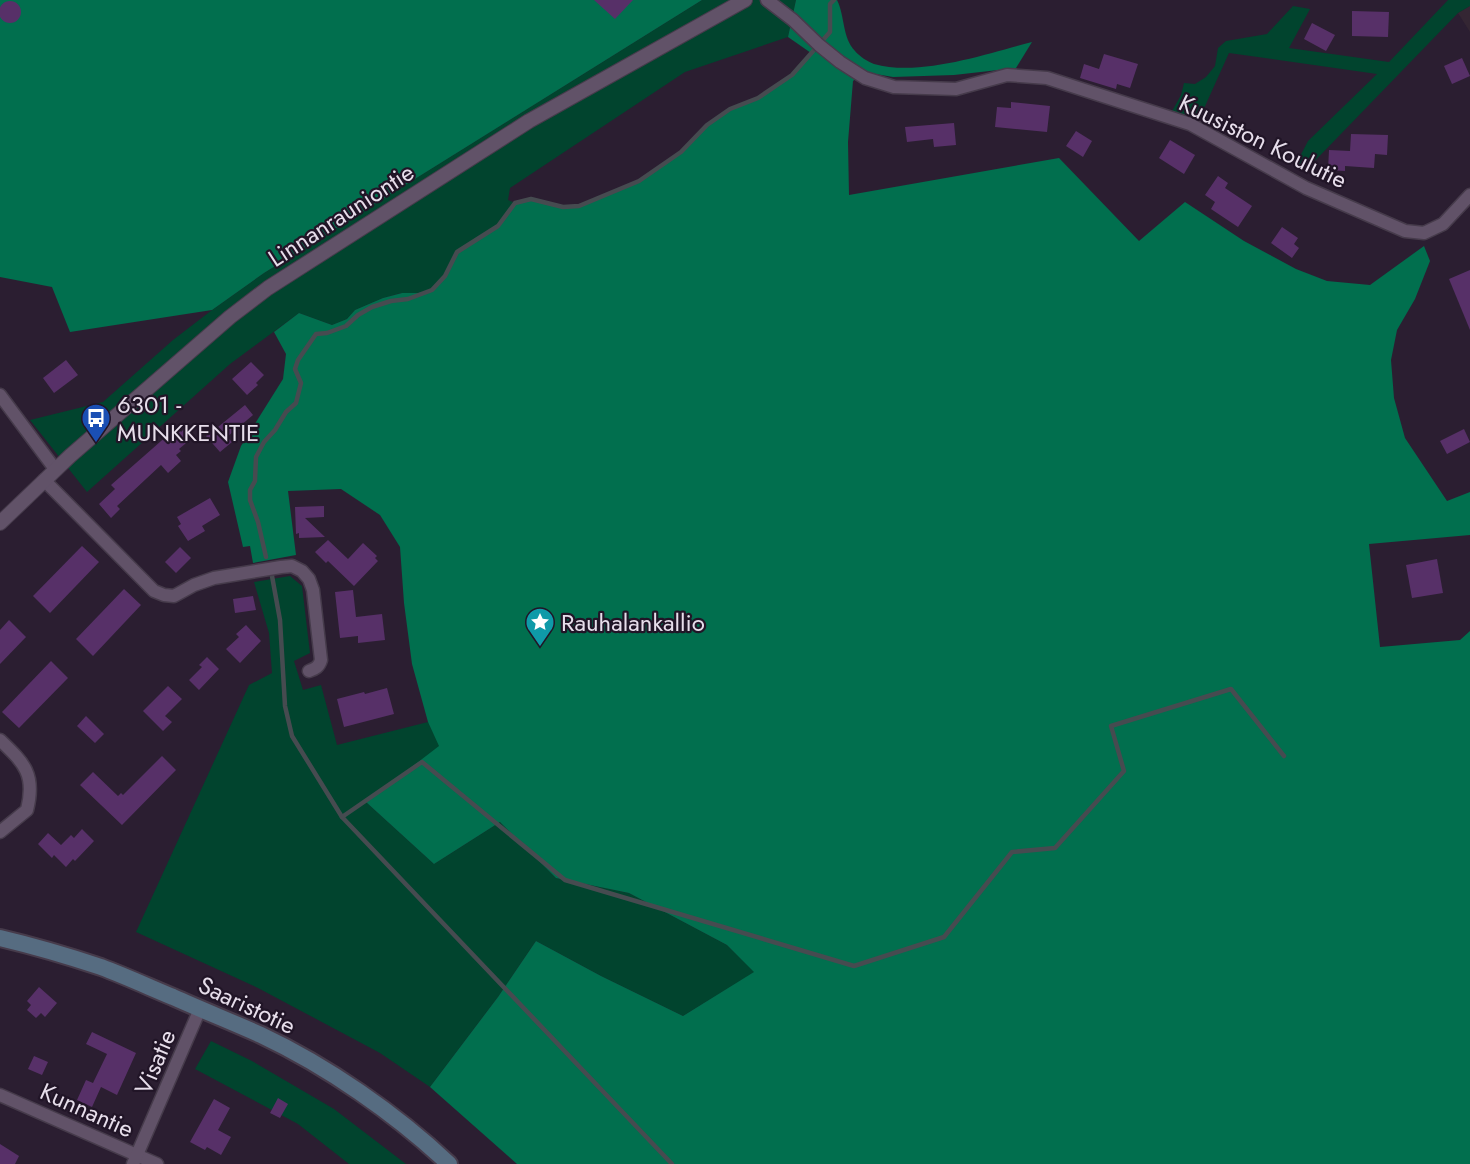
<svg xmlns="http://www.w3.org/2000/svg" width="1470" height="1164" viewBox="0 0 1470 1164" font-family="Jost,sans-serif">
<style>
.education{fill:#342633}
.green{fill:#01442e}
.forest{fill:#016f4e}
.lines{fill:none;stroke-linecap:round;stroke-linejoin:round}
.stream{stroke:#464b50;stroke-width:4.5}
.building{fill:#573068}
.minor-casing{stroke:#463b4b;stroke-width:15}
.tertiary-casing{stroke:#463b4b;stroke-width:16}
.secondary-casing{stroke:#463b4b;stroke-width:20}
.minor{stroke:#615268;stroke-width:12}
.tertiary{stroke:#615268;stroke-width:14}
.secondary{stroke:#566c81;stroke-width:16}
.labels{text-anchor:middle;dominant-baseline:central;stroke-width:4.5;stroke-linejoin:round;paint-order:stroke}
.street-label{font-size:24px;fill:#e7deeb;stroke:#211527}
.poi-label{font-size:24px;fill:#e7deeb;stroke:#211527;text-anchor:start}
</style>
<rect width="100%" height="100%" fill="#2b1e31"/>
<polygon class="education" points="1470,6 1470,32 1458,13"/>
<g class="green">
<polygon points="702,0 796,0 788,37 685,72 510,188 508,200 515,203 498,226 457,252 445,276 432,290 418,293 401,293 383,298 355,310 347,319 332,325 299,313 230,364 87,492 30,420 103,402 173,340 212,310 264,273"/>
<polygon points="1448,0 1470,0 1470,6 1458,13 1306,170 1295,166 1308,141 1377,74 1229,53 1197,124 1171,113 1181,95 1184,83 1195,84 1206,77 1215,66 1218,48 1226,41 1267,34 1293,6 1310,9 1289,48 1389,62"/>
<polygon points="290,576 302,586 310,653 294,661 303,690 321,685 337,745 428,722 440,746 366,802 434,864 500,822 556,878 629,893 727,945 755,972 683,1016 601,976 536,941 498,997 430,1087 380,1053 258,988 136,932 249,685 272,673 269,633 254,582"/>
<polygon points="211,1041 252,1061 334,1109 406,1164 349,1164 298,1124 195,1069"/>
</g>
<g class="forest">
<polygon points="0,0 702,0 264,273 212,310 70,332 52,287 0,277"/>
<path d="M796 0H837C845 16 842 37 855 51 859 56 868 62 874 64 920 77 986 54 1032 42L1016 68 954 75 893 77 864 72 853 81 848 142 849 195 1059 158 1139 241 1185 202 1244 241 1296 269 1327 281 1370 285 1424 246 1430 261 1415 299 1397 330 1391 360 1394 398 1405 438 1447 501 1470 492V535L1369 544 1380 647 1460 640 1470 631V1164H517L430 1087 498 997 536 941 601 976 683 1016 754 972 727 945 629 893 556 878 500 822 434 864 366 802 439 746 428 722 412 664 404 603 400 547 380 515 341 489 288 491 296 555 253 563 250 546 243 547 228 482 241 446 283 379 286 354 274 332 299 313 332 325 347 319 355 310 383 298 402 293H418L432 290 445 276 457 252 498 226 515 203 531 199 563 207 579 206 639 181 681 152 707 125 730 109 758 98 792 75 811 53 788 37Z"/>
</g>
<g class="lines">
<g class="stream">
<polyline points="266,557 258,522 250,500 250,490 255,481 256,457 264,442 275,430 286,412 296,403 301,383 295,369 298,360 316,334 327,333 346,326 358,315 372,307 391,301 408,299 432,290 445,276 457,252 498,226 515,203 531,199 563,207 579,206 639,181 681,152 707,125 730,109 758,98 792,75 830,32 830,4 834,0"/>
<polyline points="272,576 280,620 285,706 292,736 342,817 672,1164"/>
<polyline points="342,817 422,762 565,880 854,966 944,937 1012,852 1055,848 1124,771 1111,726 1231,689 1284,756"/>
</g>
</g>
<g class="building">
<polygon points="594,0 633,0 615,19"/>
<circle cx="10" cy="12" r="11"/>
<polygon points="1352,11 1389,12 1388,37 1352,36"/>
<polygon points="1312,23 1335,35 1326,51 1304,39"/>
<polygon points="1104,54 1138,64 1130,88 1117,84 1116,89 1080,78 1084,64 1099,69"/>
<polygon points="1462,58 1470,76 1452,84 1444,66"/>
<polygon points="1011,102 1050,106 1047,132 995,127 997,107 1011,108"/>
<polygon points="954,123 956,145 934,147 933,139 907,142 905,127"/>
<polygon points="1076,131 1092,141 1083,157 1066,146"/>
<polygon points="1351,134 1388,135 1387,155 1375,154 1374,168 1345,166 1345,171 1328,170 1329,150 1350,151"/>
<polygon points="1170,140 1195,155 1184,174 1159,158"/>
<polygon points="1218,176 1228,183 1225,188 1252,206 1238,227 1211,209 1215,202 1205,195"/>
<polygon points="1282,227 1298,238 1294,244 1299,248 1292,258 1271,243"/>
<polygon points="1470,270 1470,330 1449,279"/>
<polygon points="66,360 78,375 54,393 43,378"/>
<polygon points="251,362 264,375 256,383 258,385 247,395 232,379"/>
<polygon points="245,405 253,415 227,437 232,442 220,452 206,436 217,426 218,427"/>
<polygon points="177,427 181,432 184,429 192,438 179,449 181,451 176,455 181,461 168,473 161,465 117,506 120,509 111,518 99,504 115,489 111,485"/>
<polygon points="1464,429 1470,442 1447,454 1440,441"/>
<polygon points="210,498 220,515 202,526 205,531 188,541 178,526 181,524 177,517"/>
<polygon points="324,506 324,517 305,518 325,537 299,538 299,533 296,534 295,507"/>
<polygon points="328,540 348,559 363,543 377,556 375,558 378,561 354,586 328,561 326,563 315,552"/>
<polygon points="82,546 99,562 50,613 33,596"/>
<polygon points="180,547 191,558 176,573 165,562"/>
<polygon points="1437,559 1443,593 1412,598 1406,565"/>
<polygon points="124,589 141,605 93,656 76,639"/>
<polygon points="353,590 356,617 382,614 385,640 358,643 358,636 340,638 335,592"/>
<polygon points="253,596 256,610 235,613 233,599"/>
<polygon points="9,620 26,637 0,664 0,630"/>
<polygon points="246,625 261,641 240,663 226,649 239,637 236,634"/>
<polygon points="207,657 219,669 199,690 189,680 202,667 199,665"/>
<polygon points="51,661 68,678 19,728 2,712"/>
<polygon points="168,686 182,699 165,716 172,722 163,731 143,711"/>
<polygon points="387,688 394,714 344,727 337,699 364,692 365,694"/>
<polygon points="86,716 104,734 95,743 77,726"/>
<polygon points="162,756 176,770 122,825 80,785 93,772 118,796 121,793 123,795"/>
<polygon points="82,829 94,841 75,861 73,859 66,867 54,855 52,858 38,844 48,833 61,845 71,835 74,838"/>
<polygon points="39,987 57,1003 45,1017 41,1013 36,1018 27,1010 31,1005 27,1001"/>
<polygon points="92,1032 136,1053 117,1095 101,1087 92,1107 77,1100 86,1080 93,1083 107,1054 86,1044"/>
<polygon points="34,1056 48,1062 42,1075 28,1069"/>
<polygon points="278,1098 288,1104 280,1118 270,1113"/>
<polygon points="214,1099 230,1108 218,1130 231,1137 221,1155 207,1147 205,1150 190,1142"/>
<polygon points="0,1144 19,1156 15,1164 0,1164"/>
</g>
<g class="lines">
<g class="minor-casing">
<g id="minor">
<polyline points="767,0 793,20 819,45 840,62 865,78 894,87 956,89 1007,75 1047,78 1190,124 1306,188 1405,231 1424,233 1443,224 1470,195"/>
<polyline points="0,395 55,469"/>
<path d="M44 480 154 591 164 595 174 596 194 585 214 578 281 567 292 566 302 571 309 579 313 590 321 660C319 667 315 669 309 671"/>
<path d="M0 740C24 763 36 774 27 810L0 832"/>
<polyline points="0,1095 157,1164"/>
<polyline points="133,1164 200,1009"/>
</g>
</g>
<g class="tertiary-casing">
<polyline id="tertiary" points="0,523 70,456 230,317 268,288 529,121 745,0"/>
</g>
<g class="secondary-casing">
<path id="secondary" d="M0 938C34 946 68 956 101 967 125 976 149 987 173 997 202 1010 232 1022 261 1035 327 1066 396 1114 449 1164"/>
</g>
<use href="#minor" class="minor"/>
<use href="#tertiary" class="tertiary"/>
<use href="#secondary" class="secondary"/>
</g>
<defs>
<g id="bus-pin" transform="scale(1.5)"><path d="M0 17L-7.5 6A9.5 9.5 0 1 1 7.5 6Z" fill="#1a4fb4" stroke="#211527"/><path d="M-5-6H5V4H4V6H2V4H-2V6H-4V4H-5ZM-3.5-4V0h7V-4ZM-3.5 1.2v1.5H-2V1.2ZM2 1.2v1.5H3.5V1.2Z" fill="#fff"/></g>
<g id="sight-pin" transform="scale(1.5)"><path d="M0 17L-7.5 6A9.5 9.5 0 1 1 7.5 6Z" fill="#0f9aa8" stroke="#211527"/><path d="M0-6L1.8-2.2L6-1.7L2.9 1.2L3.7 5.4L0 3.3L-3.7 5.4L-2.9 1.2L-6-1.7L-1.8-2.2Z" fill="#fff"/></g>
</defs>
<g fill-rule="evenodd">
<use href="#bus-pin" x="96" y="418"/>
<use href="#sight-pin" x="540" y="622"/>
</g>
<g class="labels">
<g class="street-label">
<text transform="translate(1263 141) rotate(26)">Kuusiston Koulutie</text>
<text transform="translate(341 215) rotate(-33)">Linnanrauniontie</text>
<text transform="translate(247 1005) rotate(25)">Saaristotie</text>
<text transform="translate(155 1062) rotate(-67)">Visatie</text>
<text transform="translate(87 1110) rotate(24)">Kunnantie</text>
</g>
<g class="poi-label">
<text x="117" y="404">6301 -<tspan x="117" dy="28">MUNKKENTIE</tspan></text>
<text x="561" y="622">Rauhalankallio</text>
</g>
</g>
</svg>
